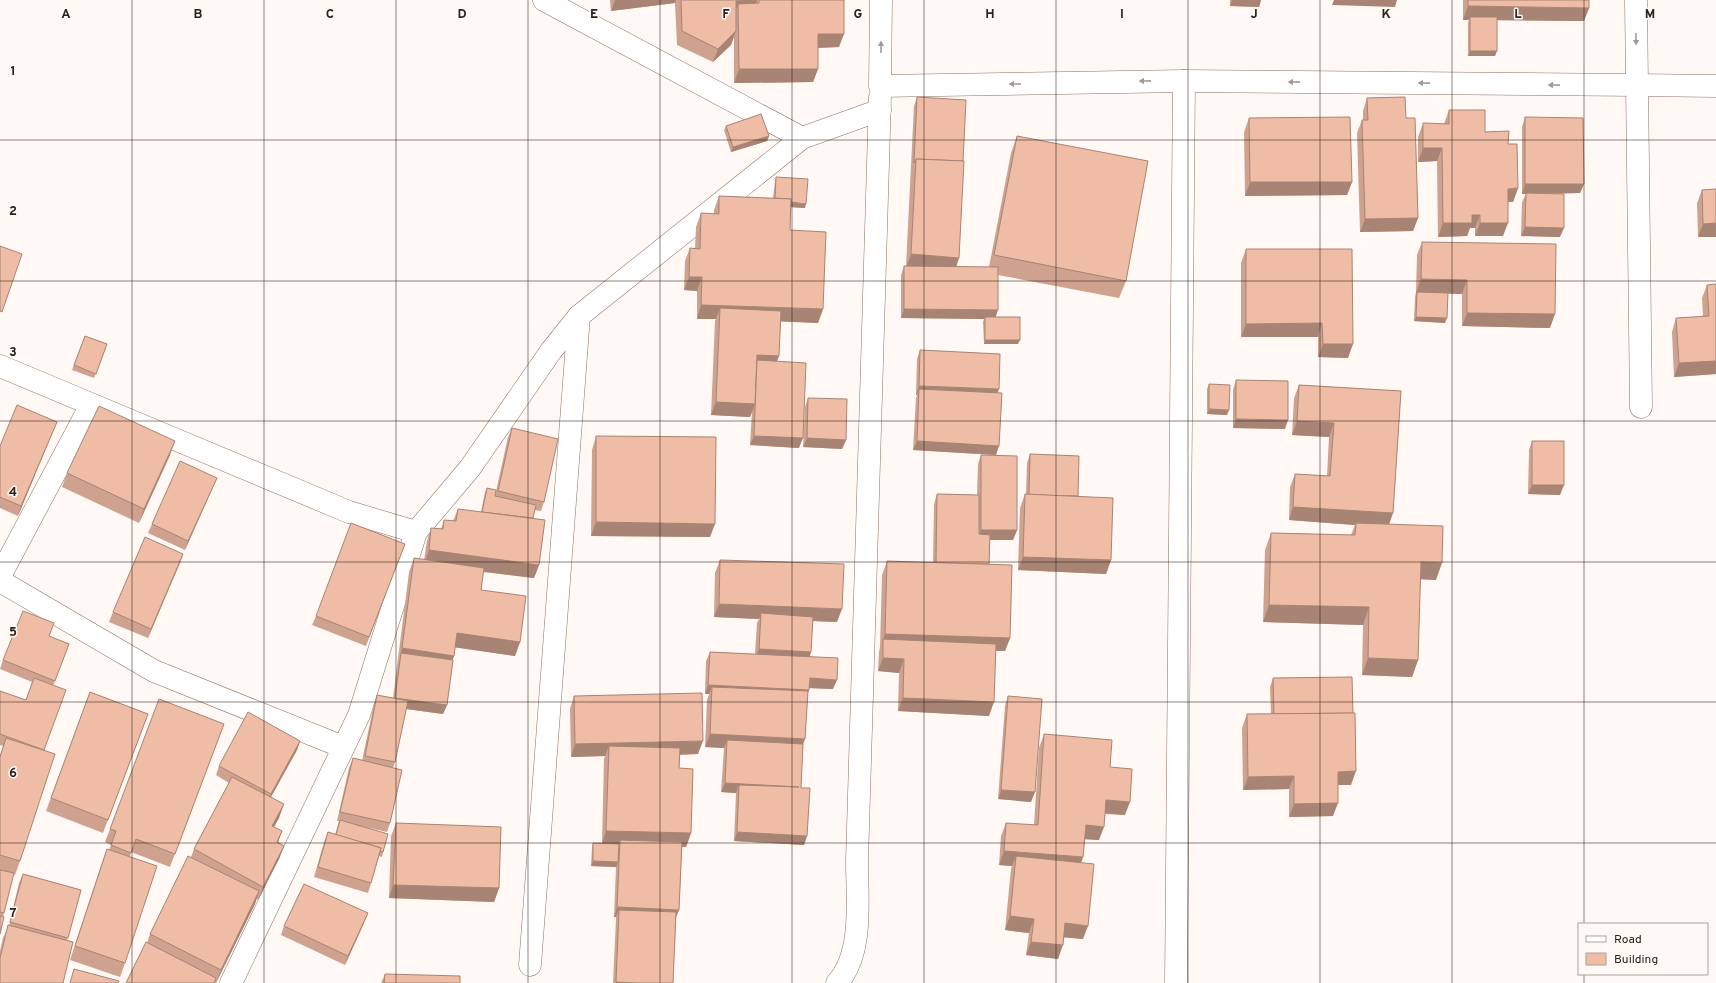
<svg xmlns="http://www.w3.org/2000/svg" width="1716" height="983" viewBox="0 0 1716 983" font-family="Overpass,sans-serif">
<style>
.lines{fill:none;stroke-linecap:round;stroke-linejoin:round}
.minor-casing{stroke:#8d7062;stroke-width:23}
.tertiary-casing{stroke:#8d7062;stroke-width:23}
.minor{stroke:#fff;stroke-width:22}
.tertiary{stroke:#fff;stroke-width:22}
.wall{fill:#cea28e}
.shaded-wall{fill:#a78474}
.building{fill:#efbca5;stroke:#a78474}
.oneway{fill:#a09b98}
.grid{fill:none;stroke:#2c201b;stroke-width:1;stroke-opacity:0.55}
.grid-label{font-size:13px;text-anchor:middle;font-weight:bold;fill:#2c201b;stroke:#fff8f5;stroke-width:3;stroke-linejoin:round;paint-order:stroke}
</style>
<rect width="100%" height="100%" fill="#fff8f5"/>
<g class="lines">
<g class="minor-casing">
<g id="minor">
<polyline points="544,0 802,138"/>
<polyline points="0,366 349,512 416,532 470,468 551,351 579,316 802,138 880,110"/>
<polyline points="1641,407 1637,85 1716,86"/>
<polyline points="0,576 91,405"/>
<polyline points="0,581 154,671 343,747"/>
<polyline points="530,965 579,316"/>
<polyline points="231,983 359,715 416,532"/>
<path d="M837 983C864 954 857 898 857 861L880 97"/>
</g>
</g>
<g class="tertiary-casing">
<g id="tertiary">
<polyline points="881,0 880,86 1184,81 1637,85 1636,0"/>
<polyline points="1176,983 1184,81"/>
</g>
</g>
<use href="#minor" class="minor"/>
<use href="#tertiary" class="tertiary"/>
</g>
<g class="wall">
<polygon points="610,0 844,0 839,47 818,48 818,69 813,82 734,83 734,36 731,45 713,62 677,45 675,3 611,11"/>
<polygon points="1230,0 1261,0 1259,7 1230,6"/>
<polygon points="1463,0 1589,0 1589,8 1584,21 1497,20 1495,56 1468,56 1468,22 1469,20 1463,20"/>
<polygon points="917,97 956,267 989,267 1011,153 1017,136 1126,281 1119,298 998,275 996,317 1018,344 984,344 983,322 984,319 901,318 901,275 904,266 906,266 914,106"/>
<polygon points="1367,98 1406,118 1418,218 1413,231 1360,232 1357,133 1362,120 1363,120 1363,111"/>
<polygon points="1449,110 1485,132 1508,144 1518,188 1513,202 1508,202 1503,236 1475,236 1475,228 1470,228 1467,236 1438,237 1437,161 1418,162 1418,137 1423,123 1444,124"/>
<polygon points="1525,117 1584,184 1580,193 1542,194 1560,237 1521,236 1522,202 1526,194 1522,194 1522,127"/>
<polygon points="1249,118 1352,182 1347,195 1245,196 1244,132"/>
<polygon points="726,126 769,136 767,141 731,152 724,130"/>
<polygon points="776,177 805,208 791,207 790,230 823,309 818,323 781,321 777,361 799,448 750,445 752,412 750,417 711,415 715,321 716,319 697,319 697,291 684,290 685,261 690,248 695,248 696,227 701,213 714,214 714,210 719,196 773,198 775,182"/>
<polygon points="1716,189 1716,237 1698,237 1697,203 1702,190"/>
<polygon points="1422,242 1550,328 1462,326 1462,294 1448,293 1445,323 1414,321 1415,297 1416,292 1417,255"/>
<polygon points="1246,249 1352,249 1348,358 1318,357 1318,337 1241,337 1241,263"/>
<polygon points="1707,285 1716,374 1674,377 1672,332 1676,318 1703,317 1702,298"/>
<polygon points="85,336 107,344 94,378 72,370"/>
<polygon points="920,350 997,393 996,455 913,450 916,398 917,395 916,395 917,359"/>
<polygon points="1236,380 1285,429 1233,428 1233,390"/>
<polygon points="1209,384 1227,415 1207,414 1207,389"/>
<polygon points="1299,385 1401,391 1393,513 1389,524 1436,580 1420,579 1418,660 1412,677 1362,675 1363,625 1263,622 1265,550 1271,533 1351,535 1355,525 1289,520 1290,487 1295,474 1327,476 1329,437 1292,435 1294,398"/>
<polygon points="808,398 846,440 842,449 803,447 805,407"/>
<polygon points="57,422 18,516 0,508 0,446"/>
<polygon points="512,428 544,502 541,511 535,510 533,518 539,565 534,578 483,572 481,590 520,642 515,656 455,647 453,660 447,705 443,714 406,709 395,762 393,768 390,823 387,832 361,826 383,852 382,857 379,856 371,883 368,893 314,877 324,842 328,832 335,835 339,821 337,821 349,768 353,758 362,761 374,704 377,695 393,698 409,572 414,558 424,560 427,541 431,528 441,529 444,520 453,521 458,509 481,512 485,492 487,488 495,496 508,437"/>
<polygon points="596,436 710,537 591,536 592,450"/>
<polygon points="1532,441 1560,495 1528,494 1529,450"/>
<polygon points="1030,454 1078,496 1111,560 1106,574 1018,570 1020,508 1025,494 1026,494 1027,463"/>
<polygon points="170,455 139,523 62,487 67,473"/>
<polygon points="981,455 1017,530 1013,540 990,540 989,564 1010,638 1005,651 996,651 989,716 898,711 899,673 878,671 879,652 880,647 882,575 887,561 933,563 934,504 937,494 977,495 978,464"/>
<polygon points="217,478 185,550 148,533 152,524"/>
<polygon points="405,544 366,646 312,625 316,616"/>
<polygon points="183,554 148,638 109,622 113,612"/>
<polygon points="720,560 837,622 813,621 810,657 833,689 809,688 807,696 803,744 801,788 807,836 804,845 734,841 736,793 721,792 724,748 705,747 707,700 709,694 705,694 706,661 710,652 755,654 757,623 759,619 714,617 715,573"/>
<polygon points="49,636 69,644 53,686 44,751 20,861 15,875 13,874 3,917 0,934 0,755 3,746 0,745 0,691 26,700 32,682 0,669 3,660"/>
<polygon points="1273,678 1351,785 1338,785 1333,816 1289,817 1289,789 1243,790 1242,728 1247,714 1271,714 1270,687"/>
<polygon points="90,692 148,714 103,833 46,811"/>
<polygon points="574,696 698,754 680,755 679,768 691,833 686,847 682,847 679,910 676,918 673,983 613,983 616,919 616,917 614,917 616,867 591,866 592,847 593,843 602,843 604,759 605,756 571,757 570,709"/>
<polygon points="1008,696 1031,802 998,799 1005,706"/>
<polygon points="224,724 170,867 131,852 130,857 125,963 120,977 70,960 102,863 107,849 109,850 111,845 105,842 110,829"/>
<polygon points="1044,734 1110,767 1125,815 1105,814 1099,840 1085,839 1083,857 1081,863 1083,939 1064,937 1058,959 1026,955 1029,933 1005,930 1011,869 1012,866 999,865 1001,836 1006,823 1034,825 1039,748"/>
<polygon points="300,741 297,750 271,797 279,818 274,827 282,831 278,842 284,846 279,859 258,900 256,899 255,904 216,983 126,983 147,943 150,934 191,857 194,849 229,783 216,775 219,766"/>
<polygon points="396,823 499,888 494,902 389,898 391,836"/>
<polygon points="23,874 81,890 67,940 0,983 0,951 3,938 9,925 19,883"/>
<polygon points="364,923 345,965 281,935 284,926"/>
<polygon points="385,974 460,983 381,983"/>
</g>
<g class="shaded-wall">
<polygon points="615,0 676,0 675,3 611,11"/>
<polygon points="757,0 752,14 738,4 734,15 736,1"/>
<polygon points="1232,0 1261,0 1259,7 1230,6"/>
<polygon points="1334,0 1397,0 1395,7 1332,5"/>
<polygon points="1468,6 1589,8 1584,21 1470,20 1470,17 1469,20 1463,20"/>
<polygon points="736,31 731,45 713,62 718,49"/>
<polygon points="818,34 844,34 839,47 813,48"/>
<polygon points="1470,51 1497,51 1495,56 1468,56"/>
<polygon points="739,69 818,69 813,82 734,83"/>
<polygon points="769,136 767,141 731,152 733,147"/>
<polygon points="1423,148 1442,148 1437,161 1418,162"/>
<polygon points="1250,182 1352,182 1347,195 1245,196"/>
<polygon points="1525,184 1584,184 1580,193 1522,194"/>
<polygon points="1518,188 1513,202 1503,202 1508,189"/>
<polygon points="774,201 806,204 805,208 773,206"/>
<polygon points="1472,215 1480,215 1475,228 1470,228 1467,236 1438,237 1443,223"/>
<polygon points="1418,218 1413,231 1360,232 1365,219"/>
<polygon points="1480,223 1508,223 1503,236 1475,236"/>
<polygon points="1716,223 1716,237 1698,237 1703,224"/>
<polygon points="1525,227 1564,228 1560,237 1521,236"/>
<polygon points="911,254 959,258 955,271 906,268"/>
<polygon points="689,277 702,277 697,291 684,290"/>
<polygon points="1421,279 1467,280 1462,294 1416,293"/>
<polygon points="701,305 823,309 818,323 719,319 720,308 716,319 697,319"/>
<polygon points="904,309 998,310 995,319 985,317 984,319 901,318"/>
<polygon points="1467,313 1555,314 1550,328 1462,326"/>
<polygon points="1416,317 1447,318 1445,323 1414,321"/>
<polygon points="1322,323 1318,337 1241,337 1246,324"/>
<polygon points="985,340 1020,340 1018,344 984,344"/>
<polygon points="1323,344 1353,344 1348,358 1318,357"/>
<polygon points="757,355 779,356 774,369 757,360 755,368"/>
<polygon points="1716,361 1716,374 1674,377 1679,363"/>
<polygon points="919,386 999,389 996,398 919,389 917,395 916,395"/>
<polygon points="716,402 755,404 750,417 711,415"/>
<polygon points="1209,409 1229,410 1227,415 1207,414"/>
<polygon points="1236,419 1288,420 1285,429 1233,428"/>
<polygon points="1297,421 1334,423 1329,437 1292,435"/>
<polygon points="57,422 53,431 18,516 21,506"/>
<polygon points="754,436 803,438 799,448 750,445"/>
<polygon points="807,438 846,440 842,449 803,447"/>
<polygon points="175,441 170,455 139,523 144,509"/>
<polygon points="917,441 999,446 996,455 913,450"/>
<polygon points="217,478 185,550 188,541"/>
<polygon points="1532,485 1564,485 1560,495 1528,494"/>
<polygon points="1293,507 1393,513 1388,527 1356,523 1355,525 1289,520"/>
<polygon points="596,522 715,524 710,537 591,536"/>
<polygon points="981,530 1017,530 1013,540 977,540"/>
<polygon points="429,550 539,565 534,578 424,564"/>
<polygon points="183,554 180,563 148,638 151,629"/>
<polygon points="1023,557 1111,560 1106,574 1018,570"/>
<polygon points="1421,562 1442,563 1436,580 1415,579"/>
<polygon points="719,604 842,609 837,622 760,619 761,613 759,619 714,617"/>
<polygon points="1269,605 1369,607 1363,625 1263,622"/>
<polygon points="457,633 520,642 515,656 452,647"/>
<polygon points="885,634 1010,638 1005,651 883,647 883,639 880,647"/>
<polygon points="402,648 454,656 449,669 401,653"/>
<polygon points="759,649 811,652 808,662 755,658"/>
<polygon points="883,658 904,659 899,673 878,671"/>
<polygon points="1368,658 1418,660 1412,677 1362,675"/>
<polygon points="810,678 837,680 833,689 807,688"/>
<polygon points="708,685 809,690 806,699 712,687 709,694 705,694"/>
<polygon points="395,698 447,705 443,714 392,707"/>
<polygon points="903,698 994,702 989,716 898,711"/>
<polygon points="710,734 805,739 800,753 727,740 724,748 705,747"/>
<polygon points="300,741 297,750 267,804 271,794"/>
<polygon points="703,741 698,754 608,756 609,746 605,756 571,757 575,744"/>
<polygon points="1356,771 1351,785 1333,785 1338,772"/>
<polygon points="1294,776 1289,789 1243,790 1248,777"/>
<polygon points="725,783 799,787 739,785 736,793 721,792"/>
<polygon points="1001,790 1035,792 1031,802 998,799"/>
<polygon points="1106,800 1130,802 1125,815 1101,813"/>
<polygon points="1338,803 1333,816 1289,817 1294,804"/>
<polygon points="284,804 279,818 267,839 272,826"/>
<polygon points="1086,825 1104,827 1099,840 1081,839"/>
<polygon points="282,831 277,845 277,842"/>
<polygon points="606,831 691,833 686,847 620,845 620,840 619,845 602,844"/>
<polygon points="737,832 807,836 804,845 734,841"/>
<polygon points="284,846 279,859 258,900 263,887"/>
<polygon points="1004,851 1083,857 1078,871 1016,856 1012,866 999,865"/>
<polygon points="593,861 618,862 616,867 591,866"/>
<polygon points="393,885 499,888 494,902 389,898"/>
<polygon points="259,891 255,904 216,983 221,970"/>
<polygon points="617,907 679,910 675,919 619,910 616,917 614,917"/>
<polygon points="368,913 364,923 345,965 348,956"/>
<polygon points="1010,916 1034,919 1029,933 1005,930"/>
<polygon points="1065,923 1088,926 1083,939 1060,937"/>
<polygon points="1031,942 1063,945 1058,959 1026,955"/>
<polygon points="616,982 638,983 616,983"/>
</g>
<g class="building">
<polygon points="681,0 757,0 736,1 736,31 718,49 682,31"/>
<polygon points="759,0 844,0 844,34 818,34 818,69 739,69 738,4 759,3"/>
<polygon points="1468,0 1589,0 1589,8 1468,6"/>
<rect x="1470" y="17" width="27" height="34"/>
<polygon points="917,97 966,100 963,161 916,159 914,163"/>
<polygon points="1405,97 1406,118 1415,118 1418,218 1365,219 1362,120 1368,120 1367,98"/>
<polygon points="1449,110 1485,110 1485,132 1509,131 1508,144 1517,144 1518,188 1508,189 1508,223 1480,223 1480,215 1472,215 1472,223 1443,223 1442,148 1423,148 1423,123 1449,124"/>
<polygon points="761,114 769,136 733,147 726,126"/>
<polygon points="1350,117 1352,182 1250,182 1249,118"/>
<polygon points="1525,117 1583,118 1584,184 1525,184"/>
<polygon points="1017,136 1148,161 1126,281 994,255"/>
<polygon points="916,159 964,161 959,258 911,254"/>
<polygon points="776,177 808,179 806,204 791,202 791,199 775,198"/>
<polygon points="1716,189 1716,223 1703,224 1702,190"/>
<polygon points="1526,193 1564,194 1564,228 1525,227"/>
<polygon points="719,196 791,199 790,230 826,232 823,309 701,305 702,277 689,277 690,248 700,249 701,213 719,214"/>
<polygon points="1422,242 1556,244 1555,314 1467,313 1467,280 1421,279"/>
<polygon points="0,246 22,254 2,312 0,311"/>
<polygon points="1246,249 1352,249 1353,344 1323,344 1322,323 1246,324"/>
<polygon points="904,266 998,267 998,310 904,309"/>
<polygon points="1716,284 1716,361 1679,363 1676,318 1709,316 1707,285"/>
<polygon points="1417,292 1448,293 1447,318 1416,317"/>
<polygon points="720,308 781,311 779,356 757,355 755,404 716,402"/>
<rect x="985" y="317" width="35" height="23"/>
<polygon points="85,336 107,344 96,374 74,365"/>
<polygon points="920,350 1000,354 999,389 919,386"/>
<polygon points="757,360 806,363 803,438 754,436"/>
<polygon points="1236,380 1288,381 1288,420 1236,419"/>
<polygon points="1209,384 1230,385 1229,410 1209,409"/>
<polygon points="1299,385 1401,391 1393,513 1293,507 1295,474 1330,476 1334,423 1297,421"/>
<polygon points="919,389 1002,393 999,446 917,441"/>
<polygon points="808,398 847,399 846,440 807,438"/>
<polygon points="17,405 57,422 21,506 0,497 0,446"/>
<polygon points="99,406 175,441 144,509 67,473"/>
<polygon points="512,428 558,439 544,502 498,491"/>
<polygon points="596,436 716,437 715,524 596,522"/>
<rect x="1532" y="441" width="32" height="44"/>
<polygon points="1030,454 1079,456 1078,496 1029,495"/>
<polygon points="981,455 1017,456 1017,530 981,530"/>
<polygon points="180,461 217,478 188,541 152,524"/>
<polygon points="487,488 496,490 495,496 536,505 533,518 482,512"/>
<polygon points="937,494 979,495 979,534 990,535 989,564 936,563"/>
<polygon points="1025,494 1113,498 1111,560 1023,557"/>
<polygon points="458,509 545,520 539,565 429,550 431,528 443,529 444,520 456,521"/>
<polygon points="351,523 405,544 369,637 316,616"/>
<polygon points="1356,523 1443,526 1442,563 1421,562 1418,660 1368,658 1369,607 1269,605 1271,533 1355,535"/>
<polygon points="145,537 183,554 151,629 113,612"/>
<polygon points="414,558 484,568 481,590 526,596 520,642 457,633 454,656 402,648"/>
<polygon points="720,560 844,564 842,609 719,604"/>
<polygon points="887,561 1012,565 1010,638 885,634"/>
<polygon points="23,611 54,623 49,636 69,644 55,681 3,660"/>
<polygon points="761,613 813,617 811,652 759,649"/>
<polygon points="883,639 996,644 994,702 903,698 904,659 883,658"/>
<polygon points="710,652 838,658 837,680 810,678 809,690 708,685"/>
<polygon points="401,653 453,660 447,705 395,698"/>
<polygon points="1352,677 1353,713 1274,714 1273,678"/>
<polygon points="34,678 66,690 44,750 0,734 0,691 26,700"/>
<polygon points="712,687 808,691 805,739 710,734"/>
<polygon points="90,692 148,714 108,820 51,798"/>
<polygon points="702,693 703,741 575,744 574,696"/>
<polygon points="377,695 408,701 395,762 365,756"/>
<polygon points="1008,696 1042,699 1035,792 1001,790"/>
<polygon points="159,699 224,724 175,854 136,839 131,853 111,845 116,831 110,829"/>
<polygon points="248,712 300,741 271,794 219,766"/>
<polygon points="1355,713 1356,771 1338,772 1338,803 1294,804 1294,776 1248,777 1247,714"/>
<polygon points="1044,734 1112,740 1110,767 1132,769 1130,802 1106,800 1104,827 1086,825 1083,857 1004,851 1006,823 1038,825"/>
<polygon points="6,738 55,754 20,861 0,855 0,757"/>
<polygon points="727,740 803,744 801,788 810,788 807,836 737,832 739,785 799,787 725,783"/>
<polygon points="609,746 680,748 679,768 693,769 691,833 606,831"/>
<polygon points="353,758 402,770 390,823 340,812"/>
<polygon points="232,777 284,804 272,826 282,831 277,842 284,846 263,887 194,849"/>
<polygon points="340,820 388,834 383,852 380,851 381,848 336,835"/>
<polygon points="396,823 501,827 499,888 393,885"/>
<polygon points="328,832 381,848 371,883 318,867"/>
<polygon points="620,840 682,842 679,910 617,907"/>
<polygon points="593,843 619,844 618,862 593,861"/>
<polygon points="107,849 157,866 125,963 75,946"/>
<polygon points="188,856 259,891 221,970 150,934"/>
<polygon points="1016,856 1094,864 1088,926 1065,923 1063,945 1031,942 1034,919 1010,916"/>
<polygon points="0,870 14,873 4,913 0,912"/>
<polygon points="23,874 81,890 68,938 10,922"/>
<polygon points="304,884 368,913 348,956 284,926"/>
<polygon points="619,910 676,912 673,983 638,983 616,982"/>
<polygon points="0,916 4,917 0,934"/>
<polygon points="8,925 73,942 63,983 0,983 0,958"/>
<polygon points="146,942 216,978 214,983 126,983"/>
<polygon points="74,969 119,981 118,983 70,983"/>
<polygon points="385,974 460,976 460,983 384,983"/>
</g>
<defs><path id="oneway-solid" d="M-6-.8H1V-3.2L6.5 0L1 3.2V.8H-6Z"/></defs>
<g class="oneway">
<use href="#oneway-solid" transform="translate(1636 39) rotate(89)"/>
<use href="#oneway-solid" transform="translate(881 47) rotate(-90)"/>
<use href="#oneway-solid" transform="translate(1145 81) rotate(179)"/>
<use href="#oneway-solid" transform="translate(1294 82) rotate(-179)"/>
<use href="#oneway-solid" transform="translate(1424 83) rotate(-179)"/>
<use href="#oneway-solid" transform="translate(1015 84) rotate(179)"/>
<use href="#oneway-solid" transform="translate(1554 85) rotate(-179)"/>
</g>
<path class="grid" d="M132 0V983M264 0V983M396 0V983M528 0V983M660 0V983M792 0V983M924 0V983M1056 0V983M1188 0V983M1320 0V983M1452 0V983M1584 0V924M0 140H1716M0 281H1716M0 421H1716M0 562H1716M0 702H1716M0 843H1716M1584 974V983"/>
<g class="grid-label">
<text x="66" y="18">A</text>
<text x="198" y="18">B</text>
<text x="330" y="18">C</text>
<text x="462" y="18">D</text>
<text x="594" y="18">E</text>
<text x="726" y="18">F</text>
<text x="858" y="18">G</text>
<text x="990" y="18">H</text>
<text x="1122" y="18">I</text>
<text x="1254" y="18">J</text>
<text x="1386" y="18">K</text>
<text x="1518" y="18">L</text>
<text x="1650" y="18">M</text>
<text x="13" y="75">1</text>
<text x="13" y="215">2</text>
<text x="13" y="356">3</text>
<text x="13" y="496">4</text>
<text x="13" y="636">5</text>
<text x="13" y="777">6</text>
<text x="13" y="917">7</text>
</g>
<rect x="1578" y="923" width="130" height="52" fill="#fff8f5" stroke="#aba29e"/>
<rect x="1586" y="936" width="20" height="6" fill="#ffffff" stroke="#aba29e"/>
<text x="1614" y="943" font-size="12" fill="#2c201b">Road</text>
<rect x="1586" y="953" width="20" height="12" fill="#efbca5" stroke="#aba29e"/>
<text x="1614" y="963" font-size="12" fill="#2c201b">Building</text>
</svg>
